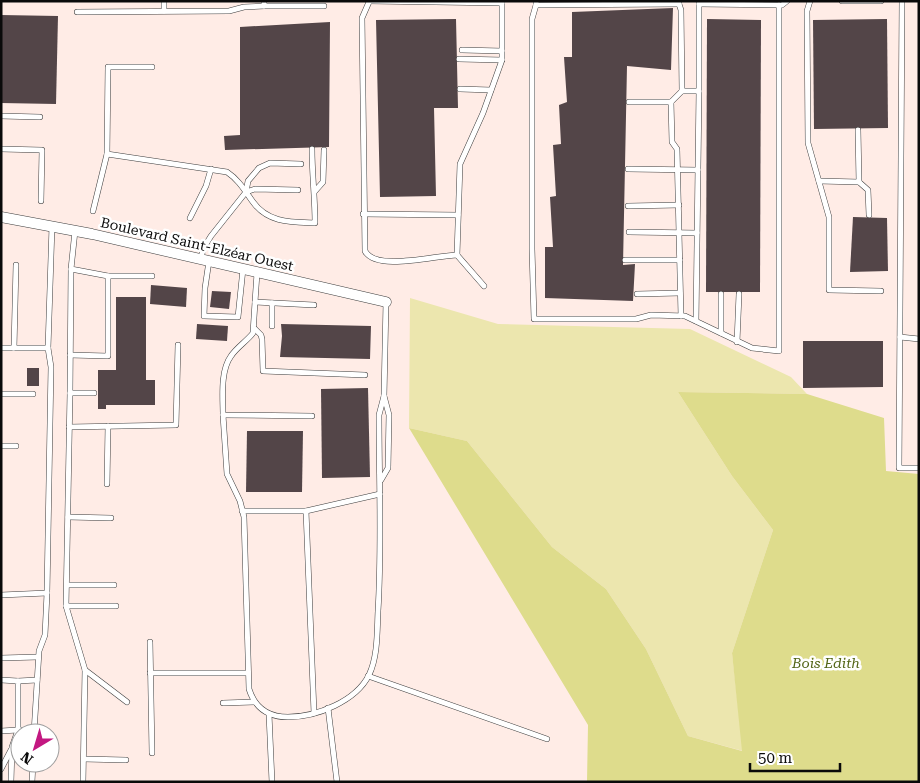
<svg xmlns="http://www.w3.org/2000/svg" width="920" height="783" viewBox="0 0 920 783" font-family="'Roboto Serif',serif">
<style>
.green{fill:#ece6ae}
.forest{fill:#dedc8c}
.building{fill:#534548}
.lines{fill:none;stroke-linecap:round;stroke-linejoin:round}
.service-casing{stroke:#3d3d3d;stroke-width:6}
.minor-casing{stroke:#3d3d3d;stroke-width:11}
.service{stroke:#fff;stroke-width:5}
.minor{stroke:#fff;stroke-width:10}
.labels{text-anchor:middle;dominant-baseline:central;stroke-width:5;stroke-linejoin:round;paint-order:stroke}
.street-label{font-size:14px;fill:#0a0a0a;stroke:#fff}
.park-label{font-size:14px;font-style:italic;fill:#536517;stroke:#fff}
</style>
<rect width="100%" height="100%" fill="#ffece6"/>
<polygon class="green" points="410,298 498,324 690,329 791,377 807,394 678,392 732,476 773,530 732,653 743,751 688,736 646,649 606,589 552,547 467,441 409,428"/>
<polygon class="forest" points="678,392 807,394 884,418 886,471 919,474 919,782 587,782 588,725 409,428 467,441 552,547 606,589 646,649 688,736 742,751 732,653 773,530 732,476"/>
<g class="building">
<polygon points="673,8 671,70 627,66 623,265 635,264 633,301 545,298 545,247 553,247 550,197 556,196 553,145 561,144 559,105 567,102 564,57 572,57 572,12"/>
<polygon points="1,15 58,16 56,104 1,103"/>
<polygon points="456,19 458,108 434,108 436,196 380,197 376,20"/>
<polygon points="707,19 761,20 760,292 706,292"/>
<polygon points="887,19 888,128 814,129 813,20"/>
<polygon points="330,22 329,147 225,150 224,136 240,135 240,27"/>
<polygon points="853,217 887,218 888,271 850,272"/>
<polygon points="151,285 187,288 186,307 150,304"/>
<polygon points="212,291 231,292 229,309 210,307"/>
<polygon points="116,297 146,297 146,380 155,380 155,405 106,405 106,409 98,409 98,370 116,370"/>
<polygon points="197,324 228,326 227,341 196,339"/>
<polygon points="281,324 371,326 370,359 280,357 282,336"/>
<polygon points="803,341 883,341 883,387 803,388"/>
<rect x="27" y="368" width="12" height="18"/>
<polygon points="368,388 370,477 322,478 321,389"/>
<polygon points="247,431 303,431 302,492 246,492"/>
</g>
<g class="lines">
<g class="service-casing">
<g id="service">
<polyline points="369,1 502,3 502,1"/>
<polyline points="810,1 807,11 808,143 829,217 829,290 881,291"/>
<polyline points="842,1 881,1"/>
<polyline points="902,1 899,468 919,468"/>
<path d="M369 2 362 18 365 251C376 272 437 255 457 255L460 164 483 113 502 60V3"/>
<polyline points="536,2 536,5 679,4 679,1"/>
<polyline points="679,4 681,10 682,91 699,91 699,1"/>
<polyline points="699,4 782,5 787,1"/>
<polyline points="536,5 532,19 532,249 534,319 636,319 651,315 685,316 752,348 779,351 779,5"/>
<polyline points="264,6 324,6"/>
<polyline points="164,11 164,1"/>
<polyline points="77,12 229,11 244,7 264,6 264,1"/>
<polyline points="462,50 502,51"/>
<polyline points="459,59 502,60"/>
<polyline points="460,89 491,90"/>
<polyline points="629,102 671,102"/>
<polyline points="1,116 40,117"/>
<polyline points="1,149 42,150 41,201"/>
<path d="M107 154 227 172C239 180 245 191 253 202 268 223 291 222 315 223 315 198 312 174 312 149"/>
<polyline points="628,169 698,170"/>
<polyline points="819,181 859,182 858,130"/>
<polyline points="859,182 868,190 869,215"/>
<polyline points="315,191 323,182 324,150"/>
<polyline points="246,192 255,189 298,190"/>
<polyline points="628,206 679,205"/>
<polyline points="93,211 107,154 108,67 152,67"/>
<polyline points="363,214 458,215"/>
<polyline points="190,218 206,186 211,169"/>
<polyline points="75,231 71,269 108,276 152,276"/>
<polyline points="629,232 697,233"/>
<polyline points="457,255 484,286"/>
<polyline points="201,259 203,249 211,236 246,192 248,181 259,168 270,163 301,164"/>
<polyline points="625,260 680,260"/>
<polyline points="209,261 205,288 204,316 238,317 243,269"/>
<polyline points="71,269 70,393 94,393"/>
<polyline points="257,273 255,302 314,305"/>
<polyline points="637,294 680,293"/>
<path d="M255 302 253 333C247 341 237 347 231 356 220 371 223 398 223 415L312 416"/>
<polyline points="272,303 272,326"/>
<polyline points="681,316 677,149 672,142 671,102 682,91"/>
<polyline points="696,321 699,91"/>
<polyline points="255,329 261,335 262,339 263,371 365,375"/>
<polyline points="721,333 721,294"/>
<polyline points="900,337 919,339"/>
<polyline points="737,342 739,294"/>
<polyline points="1,348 48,348 52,226"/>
<polyline points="14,348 16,265"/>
<polyline points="70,355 108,356 108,276"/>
<polyline points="70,393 66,606 85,670 83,782"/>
<polyline points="1,394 33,394"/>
<path d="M223 415 227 474 240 501 244 517 249 689C255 708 268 717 288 717 317 717 356 701 369 675 378 656 377 632 378 611 382 546 379 480 379 415L384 396 386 302"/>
<polyline points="69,427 176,425 178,345"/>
<polyline points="1,446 16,446"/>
<polyline points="381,480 388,468 389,415 384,396"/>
<polyline points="107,484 108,426"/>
<polyline points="242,511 306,511 380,494"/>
<polyline points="306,511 314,713"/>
<polyline points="68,517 111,518"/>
<polyline points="67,585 114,585"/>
<polyline points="1,595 47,593 51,367 48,348"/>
<polyline points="66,606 116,606"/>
<polyline points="150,642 152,753"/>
<polyline points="1,658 38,657"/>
<polyline points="85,670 127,702"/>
<polyline points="150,673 248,673"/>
<polyline points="368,676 547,739"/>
<polyline points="1,680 18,681 18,730 1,731"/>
<polyline points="18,681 37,680"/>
<polyline points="223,703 254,702"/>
<polyline points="328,708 337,782"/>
<polyline points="269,714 272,782"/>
<polyline points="34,733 39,651 45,635 47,593"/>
<polyline points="84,759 126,760"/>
<polyline points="1,769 11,750"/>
<polyline points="11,782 12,747 18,730 34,730"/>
<polyline points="32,782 33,763"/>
</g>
</g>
<g class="minor-casing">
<polyline id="minor" points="1,217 92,234 386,302"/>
</g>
<use href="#service" class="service"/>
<use href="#minor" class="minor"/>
</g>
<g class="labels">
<g class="street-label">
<text transform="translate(197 244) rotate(13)">Boulevard Saint-Elzéar Ouest</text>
</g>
<g class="park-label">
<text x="826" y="663">Bois Edith</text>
</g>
</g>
<rect width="920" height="783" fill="none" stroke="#0a0a0a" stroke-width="5"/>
<g transform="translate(35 748) rotate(218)"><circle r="24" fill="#ffffff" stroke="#9d9d9d"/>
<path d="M0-4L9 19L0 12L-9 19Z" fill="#c31881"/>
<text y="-8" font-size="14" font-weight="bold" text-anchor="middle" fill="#0a0a0a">N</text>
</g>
<path d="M750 763v8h90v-8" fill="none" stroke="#0a0a0a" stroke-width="2.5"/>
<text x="758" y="763" font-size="15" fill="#0a0a0a" stroke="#ffffff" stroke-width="4" paint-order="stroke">50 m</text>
</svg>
